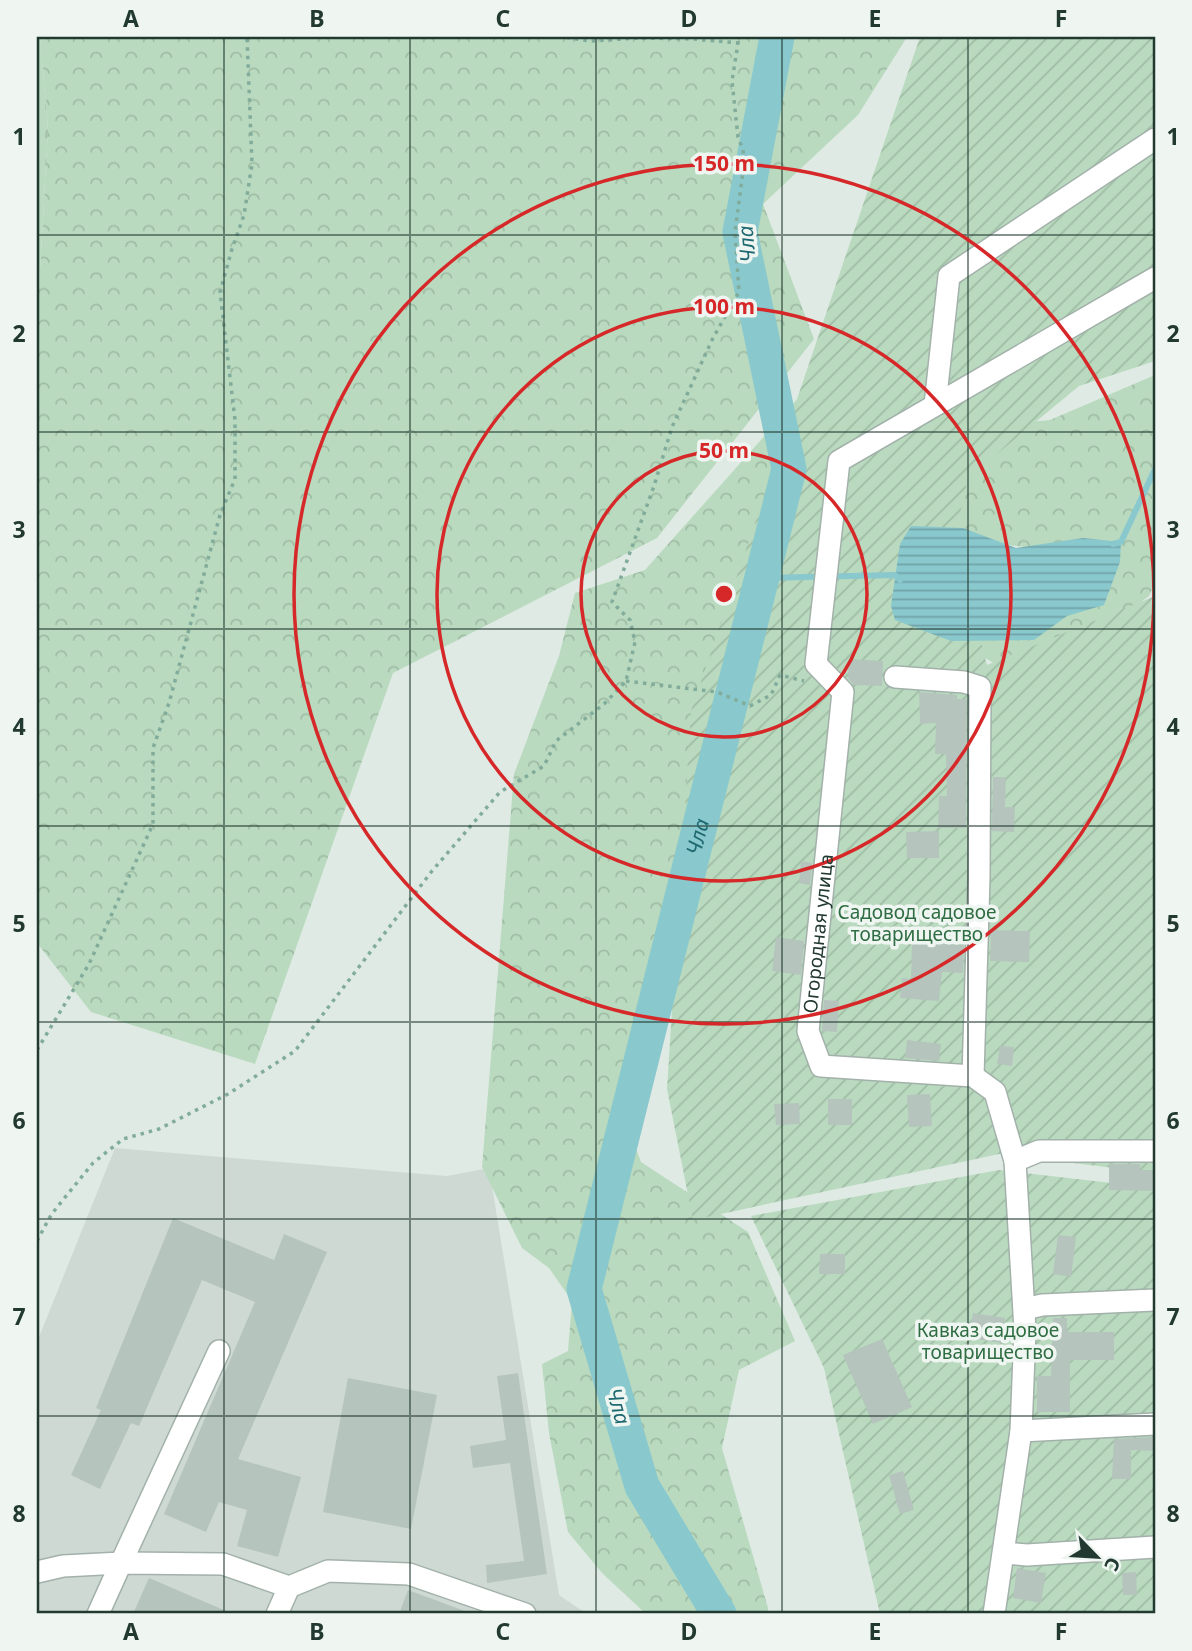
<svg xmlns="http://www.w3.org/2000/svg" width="1192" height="1651" viewBox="0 0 1192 1651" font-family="'Noto Sans',sans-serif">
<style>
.built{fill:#ced9d3}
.forest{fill:url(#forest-crowns)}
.cemetery{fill:url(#cemetery-stones)}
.garden{fill:url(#garden-furrows)}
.water{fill:url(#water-rules)}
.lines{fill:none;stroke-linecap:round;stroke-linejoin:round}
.stream{stroke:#89c8cd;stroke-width:6}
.river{stroke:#89c8cd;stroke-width:35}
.building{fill:#b5c4bd}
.minor-casing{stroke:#a2b1aa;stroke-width:24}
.path{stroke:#81ac9b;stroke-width:3.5;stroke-dasharray:3.5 5;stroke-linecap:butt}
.minor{stroke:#fff;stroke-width:21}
.grid{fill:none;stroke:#213930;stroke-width:2;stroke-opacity:0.55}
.ring{fill:none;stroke:#d62828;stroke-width:3.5}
.labels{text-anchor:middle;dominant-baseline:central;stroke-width:7;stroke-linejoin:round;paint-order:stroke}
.park-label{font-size:19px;fill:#2e6d41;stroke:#eff6f2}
.street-label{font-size:19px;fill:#213930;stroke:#eff6f2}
.water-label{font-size:21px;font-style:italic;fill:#1f6a71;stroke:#eff6f2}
.centre{fill:#d62828;stroke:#eff6f2;stroke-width:3.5}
.ring-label{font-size:21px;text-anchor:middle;font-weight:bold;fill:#d62828;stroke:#eff6f2;stroke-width:7;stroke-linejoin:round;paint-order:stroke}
.neatline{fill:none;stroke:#213930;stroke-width:2.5}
.grid-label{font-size:23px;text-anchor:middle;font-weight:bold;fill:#213930}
</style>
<defs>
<pattern id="forest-crowns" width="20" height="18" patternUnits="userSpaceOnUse" patternTransform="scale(1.75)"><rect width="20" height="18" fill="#b9dabf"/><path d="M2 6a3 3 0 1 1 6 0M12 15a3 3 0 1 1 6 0" fill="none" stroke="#9fbca4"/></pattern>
<pattern id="cemetery-stones" width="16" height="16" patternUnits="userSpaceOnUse" patternTransform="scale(1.75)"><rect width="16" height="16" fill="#b9dabf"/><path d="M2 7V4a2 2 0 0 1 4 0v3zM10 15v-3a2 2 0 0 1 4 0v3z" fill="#9fbca4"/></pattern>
<pattern id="garden-furrows" width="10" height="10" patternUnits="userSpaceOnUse" patternTransform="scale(1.75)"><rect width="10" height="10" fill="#b9dabf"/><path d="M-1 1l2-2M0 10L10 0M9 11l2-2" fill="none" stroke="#9fbca4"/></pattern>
<pattern id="water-rules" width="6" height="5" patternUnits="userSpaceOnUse" patternTransform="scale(1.75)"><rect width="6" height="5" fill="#89c8cd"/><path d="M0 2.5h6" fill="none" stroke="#70a3a7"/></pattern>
</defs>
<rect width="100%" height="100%" fill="#dfeae4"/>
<polygon class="built" points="115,1148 447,1176 489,1168 559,1595 587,1614 37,1614 37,1342"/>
<g class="forest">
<polygon points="40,37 907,37 858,115 763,204 814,339 657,538 393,673 255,1064 91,1012 37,943 37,323 48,129"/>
<polygon points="1155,375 1155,583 1149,596 1087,642 1007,671 972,650 989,632 1045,549 1006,545 940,555 946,475 1008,424 1050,420"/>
<polygon points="808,387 731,738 645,1110 628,1127 641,1162 748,1232 795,1341 739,1370 722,1448 768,1608 768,1614 646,1614 602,1573 568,1532 549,1433 542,1364 568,1351 572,1301 549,1268 522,1248 482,1167 514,774 559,656 575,593 645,570"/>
</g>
<polygon class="cemetery" points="37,37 40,37 48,129 37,323"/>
<g class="garden">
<polygon points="920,37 1155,37 1155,361 1079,386 968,478 954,540 987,665 1155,596 1155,1173 999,1154 693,1220 667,1089 691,711"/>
<polygon points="999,1170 1155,1188 1155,1614 880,1614 824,1368 751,1216"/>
</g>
<polygon class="water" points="911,526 963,528 1016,548 1083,538 1121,542 1120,562 1104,605 1067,616 1034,640 951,641 895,620 891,606 900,544"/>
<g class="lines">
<g class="stream">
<polyline points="1113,544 1121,542 1155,469"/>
<polyline points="762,578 895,575 900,580"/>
</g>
<path class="river" id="s1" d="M719 1614 642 1486 584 1289 789 469 740 232 777 37"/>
</g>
<g class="building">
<polygon points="849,659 883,661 882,686 854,685 848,678"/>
<polygon points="919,692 957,695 957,699 967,699 966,828 938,828 939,796 947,796 946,754 935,754 936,723 920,724"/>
<polygon points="993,777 1006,777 1005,807 1015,807 1014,832 992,831"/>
<polygon points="939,831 939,858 907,858 906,832"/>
<polygon points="801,861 812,863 810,885 799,883"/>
<polygon points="991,930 1030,931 1029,962 990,961"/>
<polygon points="776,937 804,941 801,975 772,971"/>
<polygon points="912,943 964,945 963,973 942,972 939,1001 900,998 902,978 911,979"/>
<polygon points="824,1000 839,1001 837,1032 822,1031"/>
<polygon points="907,1040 941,1044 939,1061 905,1058"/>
<polygon points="1000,1046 1014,1047 1012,1066 997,1064"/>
<polygon points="930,1094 932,1126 909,1127 907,1095"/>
<rect x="828" y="1099" width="24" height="26"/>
<polygon points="799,1103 800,1124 776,1125 774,1104"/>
<polygon points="1109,1164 1140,1164 1140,1170 1155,1170 1155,1191 1109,1190"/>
<polygon points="173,1218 274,1260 284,1234 327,1252 238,1459 301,1477 278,1557 237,1546 247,1510 219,1502 206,1532 164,1514 255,1302 202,1280 139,1426 131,1423 100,1489 71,1475 101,1410 96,1408"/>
<polygon points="1058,1235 1076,1237 1071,1277 1053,1274"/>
<polygon points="820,1254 845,1254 845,1274 819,1274"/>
<polygon points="973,1313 1005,1318 1001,1343 969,1338"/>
<polygon points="1053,1318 1067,1318 1067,1332 1114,1332 1114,1360 1070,1360 1070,1412 1037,1412 1037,1376 1051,1376"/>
<polygon points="882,1339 912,1407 873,1424 843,1355"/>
<polygon points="518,1373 547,1574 487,1583 486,1565 524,1561 510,1463 473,1468 470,1446 506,1440 497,1376"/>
<polygon points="348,1378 437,1395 411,1529 323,1512"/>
<polygon points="1155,1437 1155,1451 1131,1450 1131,1479 1112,1479 1114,1439"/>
<polygon points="903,1471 914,1510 900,1514 889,1475"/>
<polygon points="1017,1568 1046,1573 1041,1603 1013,1598"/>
<polygon points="1136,1572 1137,1595 1123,1595 1122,1573"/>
<polygon points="149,1578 233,1614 133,1614"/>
<polygon points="408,1590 470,1613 469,1614 399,1614"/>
</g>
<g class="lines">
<g class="minor-casing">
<g id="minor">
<polyline points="935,405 949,276 1155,139"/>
<polyline points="895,677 964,682 980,687 979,878 973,1076"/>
<polyline points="1015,1161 1039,1151 1155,1151"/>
<polyline points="1025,1309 1042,1305 1155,1300"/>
<polyline points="1021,1431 1155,1424"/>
<polyline points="1005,1553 1027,1555 1155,1547"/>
<polyline points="37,1572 63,1566 121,1563 219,1351"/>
<polyline points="98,1614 121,1563 223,1564 289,1587 328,1571 409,1574 525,1614"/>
<polyline points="277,1614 289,1587"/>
<path id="s2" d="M994 1614 1021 1431 1025 1330 1015 1161 995 1092 973 1076 821 1066 808 1031 843 692 816 664 839 461 1155 278"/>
</g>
</g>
<g class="path">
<polyline points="473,37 563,37 591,41 639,38 695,39 738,43"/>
<polyline points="626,681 717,692 750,706 771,695 780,675 804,681"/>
<polyline points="37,1050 89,964 153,824 153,748 169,703 220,515 235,479 235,420 220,292 232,249 244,215 252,164 247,37"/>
<polyline points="37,1241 51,1215 62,1201 93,1163 123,1139 159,1129 228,1094 295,1051 432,871 500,792 544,766 556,741 604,704 626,681 635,642 630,620 612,602 654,486 672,427 713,338 739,292 735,232 744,164 743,150 738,137 732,81 739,37"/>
</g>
<use href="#minor" class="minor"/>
</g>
<path class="grid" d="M224 37V1614M410 37V1614M596 37V1614M782 37V1614M968 37V1614M37 235H1155M37 432H1155M37 629H1155M37 826H1155M37 1022H1155M37 1219H1155M37 1416H1155"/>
<g class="ring">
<circle cx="724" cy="594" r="143"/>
<circle cx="724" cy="594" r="287"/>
<circle cx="724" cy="594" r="430"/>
</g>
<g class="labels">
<g class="park-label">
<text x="917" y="912">Садовод садовое<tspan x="917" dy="22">товарищество</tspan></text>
<text x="988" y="1330">Кавказ садовое<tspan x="988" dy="22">товарищество</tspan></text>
</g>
<g class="street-label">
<text stroke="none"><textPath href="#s2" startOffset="842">Огородная улица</textPath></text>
</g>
<g class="water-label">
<text transform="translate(746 244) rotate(-95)">Чла</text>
<text stroke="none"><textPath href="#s1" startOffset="821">Чла</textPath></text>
<text transform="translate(619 1406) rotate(74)">Чла</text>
</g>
</g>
<circle cx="724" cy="594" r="10" class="centre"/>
<g class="ring-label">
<text x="724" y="171">150 m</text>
<text x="724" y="314">100 m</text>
<text x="724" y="458">50 m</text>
</g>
<rect width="1192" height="1651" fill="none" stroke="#eff6f2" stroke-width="77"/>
<g transform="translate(1097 1557) rotate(115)" stroke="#eff6f2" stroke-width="5" paint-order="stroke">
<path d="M0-5L12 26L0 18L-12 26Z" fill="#213930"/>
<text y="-10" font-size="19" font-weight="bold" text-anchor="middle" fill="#213930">С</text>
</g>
<rect x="38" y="38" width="1116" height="1574" class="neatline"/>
<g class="grid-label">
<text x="131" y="27">A</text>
<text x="317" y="27">B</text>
<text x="503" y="27">C</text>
<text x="689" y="27">D</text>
<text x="875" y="27">E</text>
<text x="1061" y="27">F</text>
<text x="19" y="145">1</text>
<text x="1173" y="145">1</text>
<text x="19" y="342">2</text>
<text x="1173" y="342">2</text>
<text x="19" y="538">3</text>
<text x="1173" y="538">3</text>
<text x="19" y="735">4</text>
<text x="1173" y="735">4</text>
<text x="19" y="932">5</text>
<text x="1173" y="932">5</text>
<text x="19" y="1129">6</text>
<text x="1173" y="1129">6</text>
<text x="19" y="1325">7</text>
<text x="1173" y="1325">7</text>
<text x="19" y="1522">8</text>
<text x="1173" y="1522">8</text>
<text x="131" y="1640">A</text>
<text x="317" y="1640">B</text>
<text x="503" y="1640">C</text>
<text x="689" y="1640">D</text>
<text x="875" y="1640">E</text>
<text x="1061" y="1640">F</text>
</g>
</svg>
